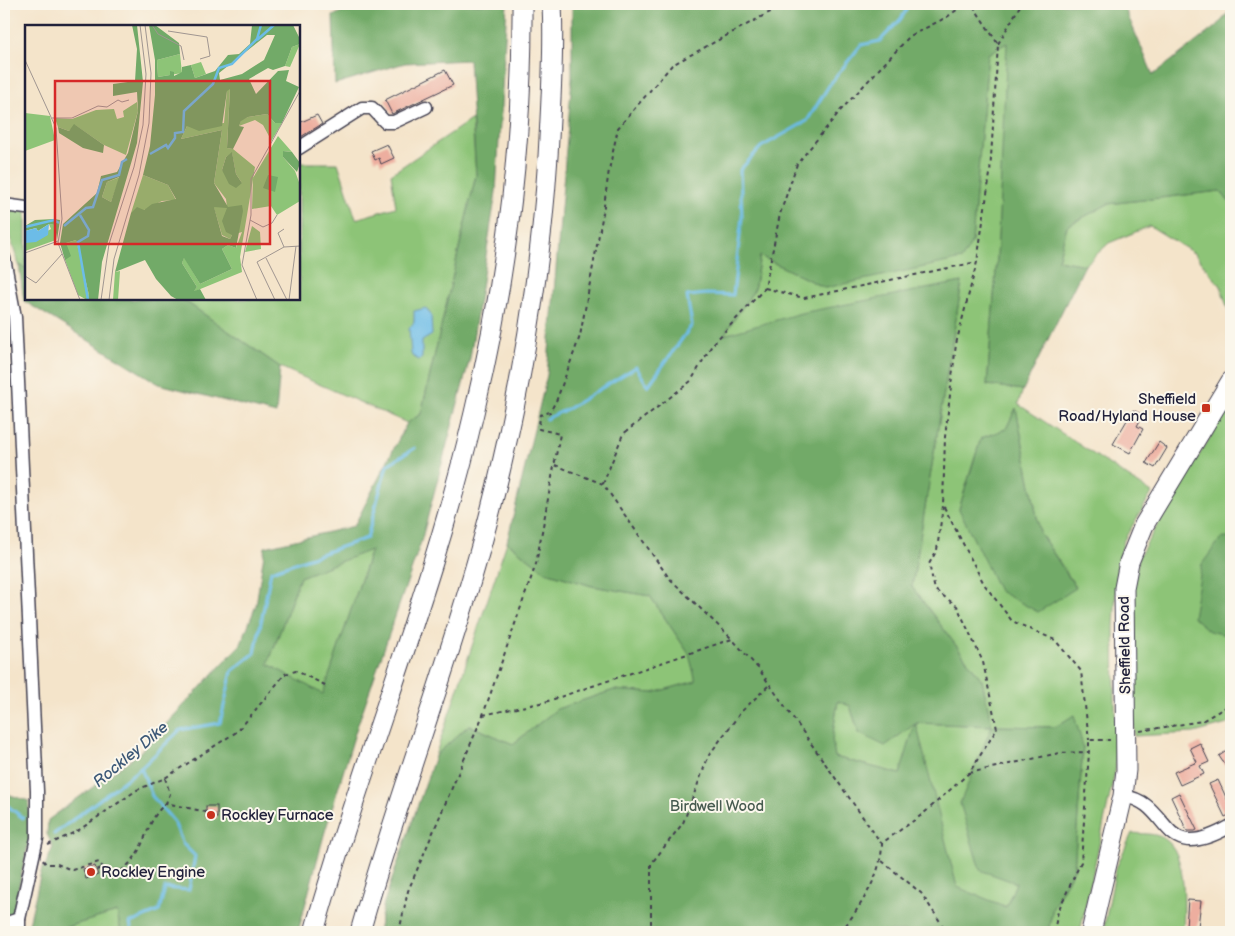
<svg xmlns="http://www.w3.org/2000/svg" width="1235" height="936" viewBox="0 0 1235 936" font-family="'Balsamiq Sans',sans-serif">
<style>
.green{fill:#8dc477;stroke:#587359;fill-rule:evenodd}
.forest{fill:#72aa68;stroke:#4a6652;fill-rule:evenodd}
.water{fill:#6cbce7;stroke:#476f91}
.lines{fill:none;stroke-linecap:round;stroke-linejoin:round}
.stream{stroke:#6cbce7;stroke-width:3}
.building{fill:#edae9f}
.minor-casing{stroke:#423f50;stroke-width:15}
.highway-casing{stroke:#423f50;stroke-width:21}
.path{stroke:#423f50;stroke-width:2;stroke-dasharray:4 4;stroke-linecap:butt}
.minor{stroke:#fff;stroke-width:12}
.highway{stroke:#fff;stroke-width:19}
.poi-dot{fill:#c8321e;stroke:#fbf7ec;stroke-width:2}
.labels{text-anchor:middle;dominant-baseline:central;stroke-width:4;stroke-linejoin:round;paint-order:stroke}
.poi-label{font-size:15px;fill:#22223b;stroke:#fbf7ec;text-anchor:start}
.street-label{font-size:15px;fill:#22223b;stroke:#fbf7ec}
.park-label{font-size:15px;fill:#475b50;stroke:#fbf7ec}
.water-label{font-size:16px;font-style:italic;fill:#3c5877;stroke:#fbf7ec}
.inset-river{fill:none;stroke:#6cbce7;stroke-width:2.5}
.inset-road{fill:none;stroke:#a09691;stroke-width:1}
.view{fill:#d62828;fill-opacity:0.15;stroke:#d62828;stroke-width:2.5}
.inset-edge{fill:none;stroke:#22223b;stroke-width:2.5}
</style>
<rect width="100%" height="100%" fill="#fbf7ec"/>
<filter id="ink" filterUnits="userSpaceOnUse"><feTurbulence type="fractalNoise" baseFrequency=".02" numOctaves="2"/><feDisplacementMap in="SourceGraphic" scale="10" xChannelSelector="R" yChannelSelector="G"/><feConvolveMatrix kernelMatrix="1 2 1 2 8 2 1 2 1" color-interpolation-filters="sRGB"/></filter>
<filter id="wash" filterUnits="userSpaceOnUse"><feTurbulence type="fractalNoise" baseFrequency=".0096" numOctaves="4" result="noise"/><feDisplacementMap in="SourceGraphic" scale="20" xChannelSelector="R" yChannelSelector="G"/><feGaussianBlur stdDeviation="1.12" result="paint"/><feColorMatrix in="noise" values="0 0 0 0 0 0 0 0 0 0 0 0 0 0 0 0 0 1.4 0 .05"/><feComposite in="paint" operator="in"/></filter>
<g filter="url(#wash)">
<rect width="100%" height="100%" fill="#f4e4ca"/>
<g class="green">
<path d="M1008 42 997 259 987 385 1023 390 1018 404 1152 493 1124 540 1117 569 1114 628 1116 767 1080 932H1048L1053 907 1074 869 1083 746 1055 727 992 726 1016 883 1007 907 957 888 916 724 900 774 835 757 832 739 838 701 850 706 859 733 916 723 992 726 982 680 912 587 962 282 723 335 754 290 760 256 825 288 972 241 988 53ZM1016 408 1040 533 1076 587 959 509 981 438 1006 429Z"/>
<polygon points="472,119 476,175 421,414 407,423 280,367 182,299 299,299 299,163 338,163 356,219 396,207 391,174"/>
<polygon points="1220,191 1231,204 1231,320 1221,287 1195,254 1150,226 1109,243 1085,265 1058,260 1067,226 1108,204"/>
<polygon points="4,210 26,211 26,268 19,265 4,219"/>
<polygon points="1231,402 1231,723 1194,733 1134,736 1133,591 1139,556"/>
<polygon points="507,542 546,572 592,586 650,596 689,654 696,681 653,693 614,690 557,709 513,744 469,725 435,756"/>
<polygon points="371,549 323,695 268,664 300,577"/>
<path d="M1132 833C1141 834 1155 833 1163 838 1188 851 1184 909 1183 932H1103L1116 868Z"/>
<polygon points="117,912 121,932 64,932 63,928"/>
</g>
<g class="forest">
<path d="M357 4H507L496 192 470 358 421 542 356 730 324 835 298 932H121L117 912 63 928 64 932H27L42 868 46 864 53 847 47 834 48 820 138 754 241 644 256 605 265 547 354 526 407 423 421 414 476 175 469 60 405 63 335 84 333 16ZM371 550 323 694 268 664 300 577Z"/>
<path d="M572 4H1123L1153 75 1219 24 1231 9V204L1220 191 1108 204 1067 226 1058 260 1085 265 1023 390 987 385 997 259 1007 43 988 54 972 242 962 259 825 288 760 256 754 290 724 335 801 313 962 282 912 587 982 680 992 726 1055 727 1074 715 1083 746 1074 869 1053 907 1048 932H378L384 902 435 756 469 725 513 744 557 709 614 690 653 693 696 681 689 654 650 596 592 586 546 572 507 542 547 375 572 78ZM838 701 850 706 859 733 885 746 915 724 900 774 835 757 832 739ZM916 723 992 726 960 803 980 870 1016 883 1006 907 957 887Z"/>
<polygon points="19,265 26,268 26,299 182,299 280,367 276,414 159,384 24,301"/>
<polygon points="1016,408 1040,533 1076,588 1038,612 999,591 959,509 981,438 1006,429"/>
<polygon points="1222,537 1231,538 1231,636 1209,631 1193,617 1202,564"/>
<polygon points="4,793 29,801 29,840 13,913 4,915"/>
</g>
<polygon class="water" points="426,308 431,315 432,335 422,341 422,358 419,360 412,356 411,353 409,329 414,322 414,311"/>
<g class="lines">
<g class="stream">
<path d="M546 419 569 408 636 367 648 386 692 325 687 296 707 294 733 295 742 217 740 170 761 147 807 121 830 84 861 45 880 41C890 29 905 19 908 4"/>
<polyline points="4,803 23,818"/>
<polyline points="54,834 141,768 180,730 220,723 232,671 255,653 271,571 367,538 387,465 415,448"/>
<polyline points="132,932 130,923 159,911 165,888 189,890 195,856 183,844 174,822 152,796 141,768"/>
</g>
</g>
<g id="blocks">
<g class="building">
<polygon points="445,70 453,85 392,114 385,100"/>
<polygon points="317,115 322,124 299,138 299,123"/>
<polygon points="387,144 394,158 381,164 379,158 375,160 371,151"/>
<polygon points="1133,410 1143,415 1137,426 1143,429 1130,453 1113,444"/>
<polygon points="1159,442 1167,448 1155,468 1146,463"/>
<polygon points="1200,743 1209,762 1200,766 1204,774 1180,785 1174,772 1197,762 1190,748"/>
<polygon points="1231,748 1231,774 1219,756"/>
<polygon points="1218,780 1231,808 1231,814 1225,817 1209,784"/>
<polygon points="1179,793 1197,830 1195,831 1187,831 1171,797"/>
<rect x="206" y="806" width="11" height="12"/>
<polygon points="95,866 98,875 86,879 83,869"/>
<polygon points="1188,900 1201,901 1198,927 1186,926"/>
</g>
</g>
</g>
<g filter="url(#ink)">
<use href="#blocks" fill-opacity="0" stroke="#423f50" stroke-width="1"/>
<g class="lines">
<g class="minor-casing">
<g id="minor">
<polyline points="299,148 362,108 372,108 385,122 394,122 426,107"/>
<polyline points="4,205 26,208"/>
<polyline points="4,258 15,317 37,791 37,838 19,919 19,932"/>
<path d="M1123 796C1174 803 1157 868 1231 826"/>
<polyline points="4,924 19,919"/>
</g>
</g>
<g class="highway-casing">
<g id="highway">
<path d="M314 932C363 758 433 590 474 413 506 280 523 141 522 4"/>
<path d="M360 932C397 800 447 671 483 539 520 402 544 261 550 119 552 81 554 42 552 4"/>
<polyline points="1091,932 1123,796 1126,770 1124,588 1129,562 1144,525 1231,381"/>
</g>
</g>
<g class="path">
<polyline points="772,4 774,10 795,4"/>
<polyline points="984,4 996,7 1008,4"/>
<polyline points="998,44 1021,4"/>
<polyline points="765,288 804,298 977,262"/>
<polyline points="555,465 603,484 669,578 732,639"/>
<polyline points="603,484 623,434 691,381 712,345 765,288 780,214 797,164 840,111 910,36 947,17 965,4"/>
<polyline points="944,507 984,584 1012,621 1055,640 1081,671 1089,740"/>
<polyline points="483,715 545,702 732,639 758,668 881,843"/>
<polyline points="1140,731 1202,721 1231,704"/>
<polyline points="969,773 1059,753 1089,752 1089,740 1110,740"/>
<polyline points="165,778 170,794 166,803 206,812"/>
<polyline points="48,845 79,830 137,790 165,778 238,731 285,674 296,671 325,685"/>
<path d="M43 860 46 864H57L72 870 99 862 106 872H120C125 868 131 863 134 858 148 838 147 820 166 803"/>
<polyline points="882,861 921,893 947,932"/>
<polyline points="97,870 103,867"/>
<polyline points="399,932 408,891 483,715 536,564 560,434 539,429 540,415 550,412 557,399 580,336 603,213 609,170 618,128 672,65 774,10"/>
<polyline points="651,932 651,864 683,823 709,755 741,712 768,686"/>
<path d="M841 932C860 906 882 876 882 843L923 814 969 773 997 729 983 662 957 606 935 590 929 564 937 550 943 506 945 437 956 344 977 262 990 174 998 44 972 4"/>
<polyline points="1054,932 1058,911 1081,862 1089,753"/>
</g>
<use href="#minor" class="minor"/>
<use href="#highway" class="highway"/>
</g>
</g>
<g class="poi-dot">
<rect x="1201" y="403" width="10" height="10" rx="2.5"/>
<circle cx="211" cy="815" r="5"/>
<circle cx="91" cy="872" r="5"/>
</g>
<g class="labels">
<g class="poi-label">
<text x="1196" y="399" text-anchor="end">Sheffield<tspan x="1196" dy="17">Road/Hyland House</tspan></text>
<text x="221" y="815">Rockley Furnace</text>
<text x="101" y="872">Rockley Engine</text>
</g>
<g class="street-label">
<text transform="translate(1125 645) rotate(-91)">Sheffield Road</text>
</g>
<g class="park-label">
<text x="717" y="806">Birdwell Wood</text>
</g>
<g class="water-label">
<text transform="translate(131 755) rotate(-40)">Rockley Dike</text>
</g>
</g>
<g transform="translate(25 25)">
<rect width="275" height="275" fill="#f4e4ca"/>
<path d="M275 19 265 42 260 41 267 22ZM155 29 157 48 133 52 132 35ZM176 37 181 49 170 53 166 40ZM205 63 202 123 208 124 230 142 215 232 217 247 168 267 172 262 157 238 159 232 175 259 207 244 197 224 203 220 211 223 217 207 207 210 205 214 197 210 189 183 187 191 175 188 176 178 202 182 201 174 189 158 197 105 156 114 162 101 199 98 202 65ZM207 128 211 149 217 158 197 145 201 132ZM112 77 113 86 101 130 79 120 50 100 44 106 33 102 30 93 47 94 71 85 89 84 92 94 99 92 98 86ZM0 88 25 91 30 115 0 126ZM242 89 250 98H257L244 120 245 113 238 100 230 95 214 101 216 95 223 92ZM253 111 267 127 258 126V132L270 146 275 160V176L252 190 246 181 227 184 228 153ZM118 150 143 160 151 175 137 176 119 185 106 188ZM95 152 86 177 77 172 82 157ZM24 199 31 200V215L0 226V218L26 204ZM227 201 235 207 236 224 220 227ZM51 215 64 270 62 275 53 270 40 235 41 218ZM95 246 93 275H88L90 247Z" fill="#8dc477" fill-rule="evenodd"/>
<path d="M107 0H112L118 57 112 118 77 237 73 275H62L64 270 51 215 41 218 46 231 40 235 35 218 38 199 72 168 76 151 92 147 103 128 113 86 112 67 88 71V59L110 56 112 24ZM94 152 86 177 77 172 82 157ZM124 0H130L154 18 155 29 132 35 133 52 145 50V46L149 47V51L157 47V42L166 40 170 53 190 46 203 30 214 29 225 19 227 0H268L275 14V19L267 22 260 41 248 45 243 43 224 54 231 69 253 46 264 45 261 56 274 62 257 98H250L242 89 223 92 216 96 214 101 219 102 208 124 202 123 205 64 202 66 197 101 174 106 162 101 156 114 197 105 189 158 203 182 217 180 218 186 211 223 203 220 197 224 207 244 175 259 159 233 157 238 172 262 169 266 175 264 181 275H153L146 271 131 254 120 235 90 247 106 188 112 182 119 185 127 179 151 174 143 160 118 150 125 121 130 70V35ZM242 10H250L239 35 217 49 195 55 194 48ZM189 182 202 183 197 196 201 207 207 210 205 214 197 211ZM49 99 79 120 78 128 58 123 34 108 33 102 44 106ZM258 126 267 127 275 138 272 147 258 132ZM207 127 211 149 217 158 211 163 204 159 197 145 201 132ZM243 150 253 152 250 167 238 163ZM29 194 35 195 32 215 30 200 24 199 13 206 11 203 0 206V201L10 195Z" fill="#72aa68" fill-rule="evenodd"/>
<path d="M24 199 23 210 11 217 0 218V206L11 203 13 206Z" fill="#6cbce7"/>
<path class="inset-river" d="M232 15 249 0M125 129 141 120 143 123 150 113V108L158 107 159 86 188 59 194 43 207 39 232 14 236 0M55 190 64 205 63 211 53 217 63 275M39 201 61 183 68 182 77 155 94 150 97 137 102 134M0 202 29 195 34 198"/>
<path class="inset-road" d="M127 0 133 9 156 21 159 35M143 6 182 12 185 31 175 34M0 35 31 103 37 194 33 218 55 275M27 93H47L73 81 82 82 93 75 97 77 104 75M225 195 238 202 247 198 252 190M259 222 253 208 259 204M0 228 33 216M241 233 262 275M0 251 11 258 37 229M76 275 84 219 109 142 118 100 121 49 115 0M84 275 89 234 114 150 124 98 126 48 120 0M232 275 217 240 226 190V154L275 66M250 275 232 237 259 222 275 221M264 275 271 221"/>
<path class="view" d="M30 56H245V219H30Z"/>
<rect width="275" height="275" class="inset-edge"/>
</g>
<rect width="1235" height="936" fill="none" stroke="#fbf7ec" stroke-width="20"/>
</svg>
